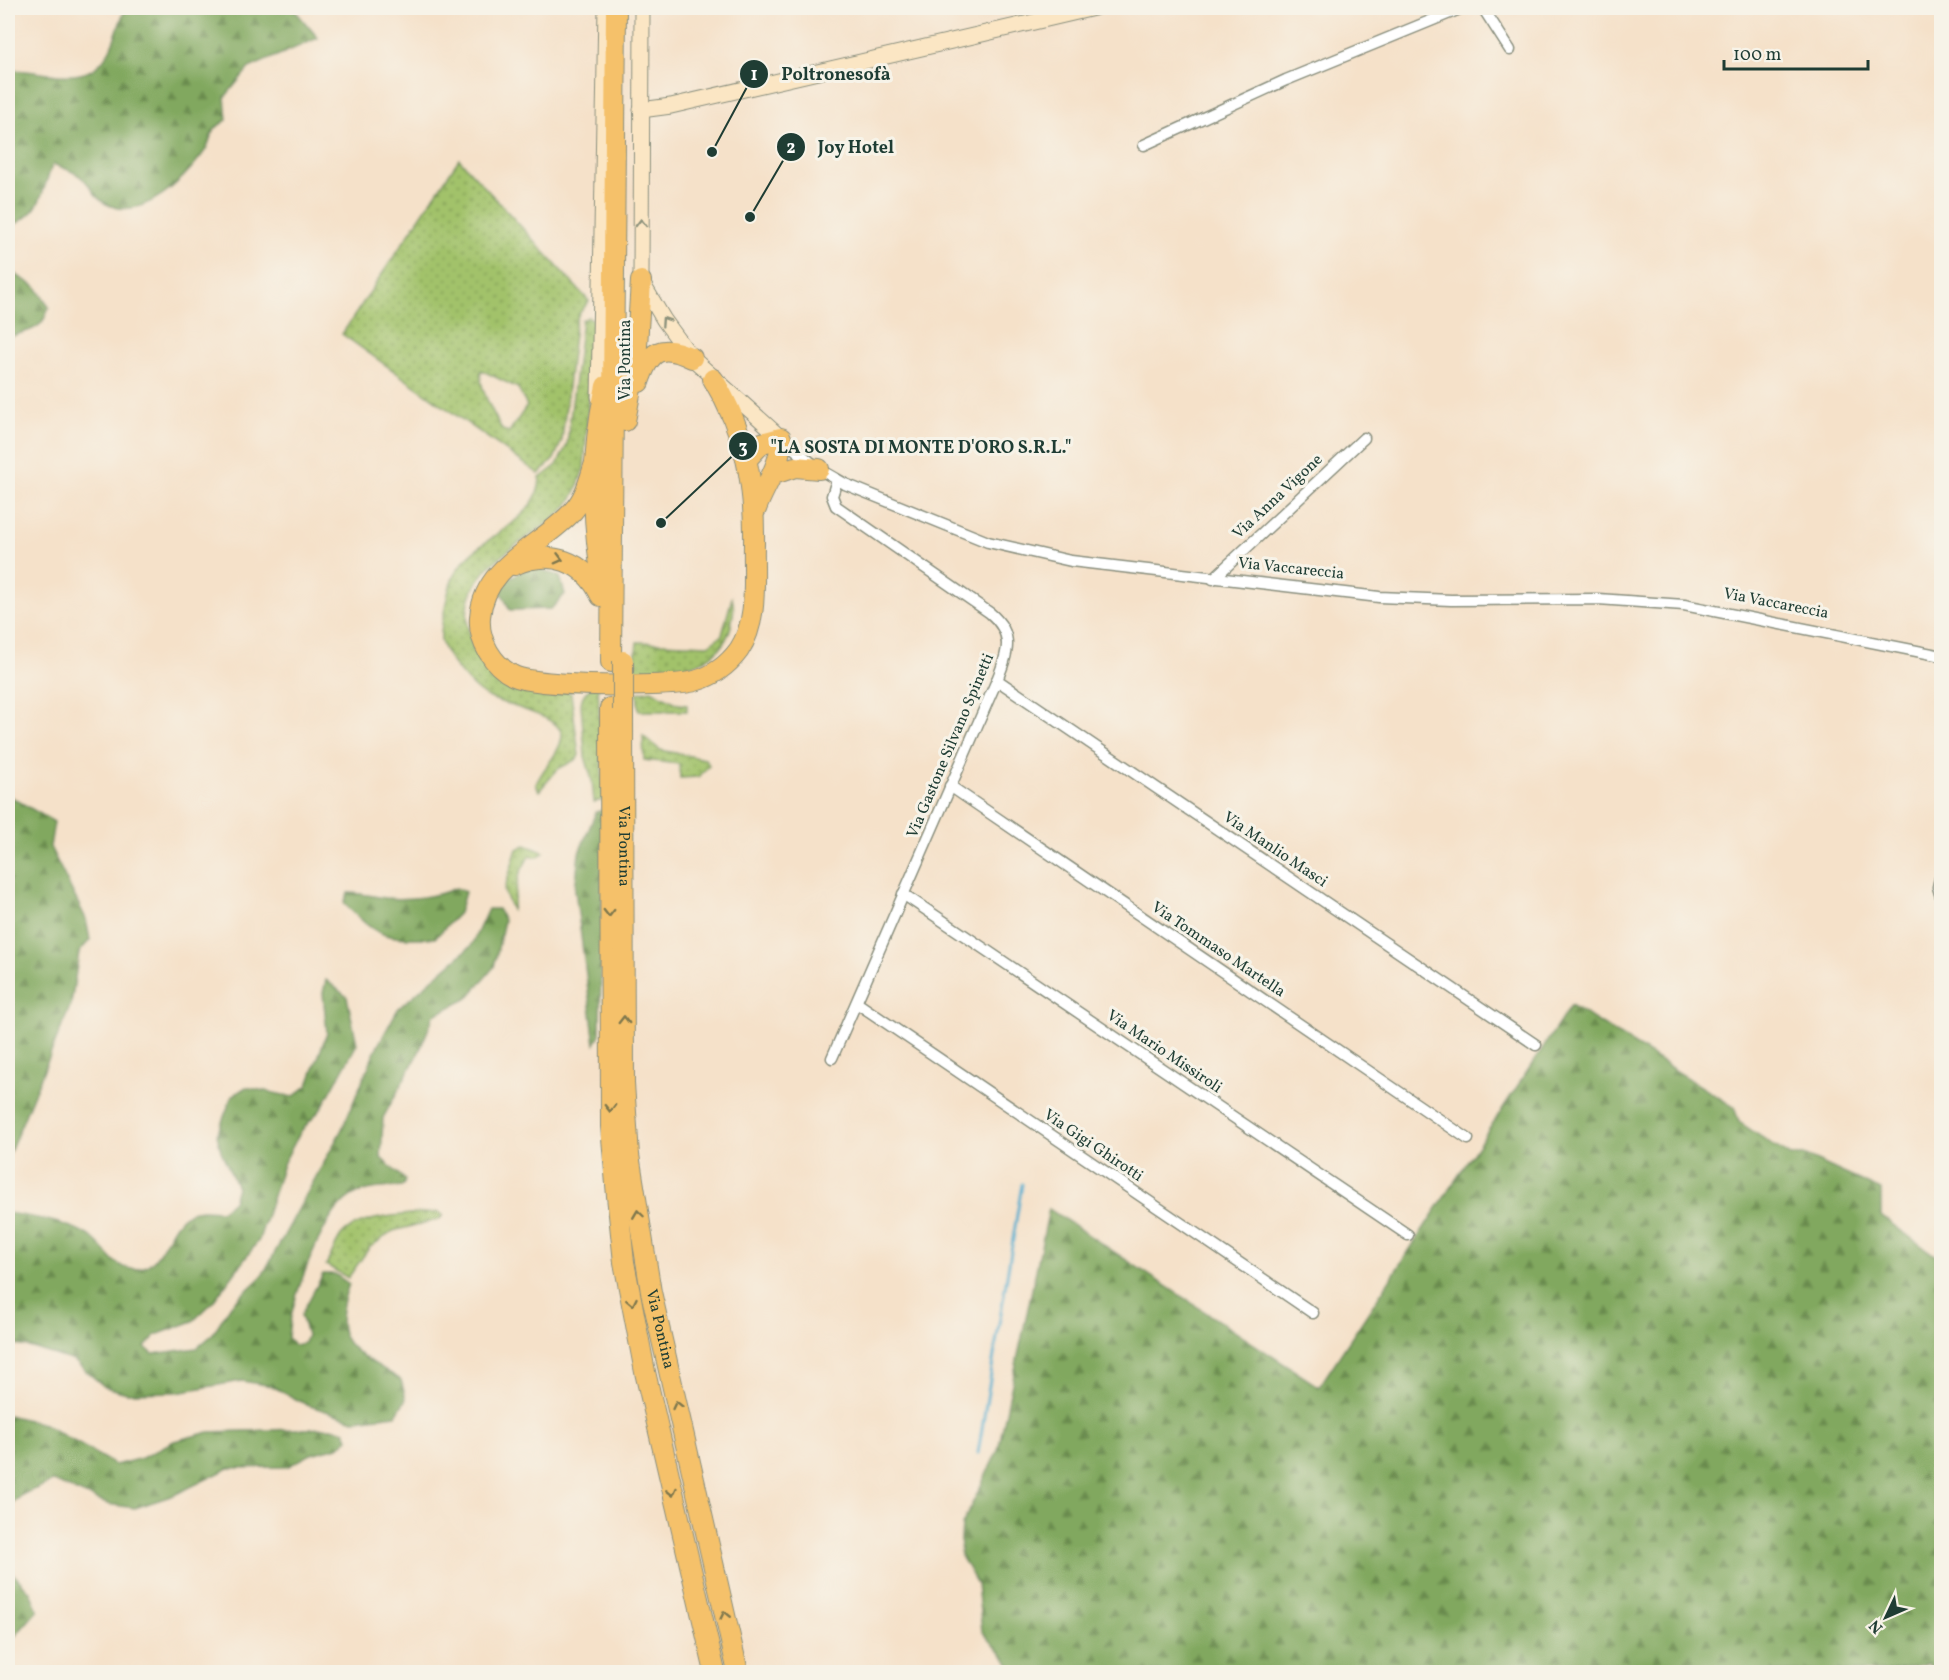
<svg xmlns="http://www.w3.org/2000/svg" width="1949" height="1680" viewBox="0 0 1949 1680" font-family="Vollkorn,serif">
<style>
.grass{fill:url(#grass-dots);stroke:#60804f;stroke-width:1.5;fill-rule:evenodd}
.forest{fill:url(#forest-firs);stroke:#507249;stroke-width:1.5}
.lines{fill:none;stroke-linecap:round;stroke-linejoin:round}
.stream{stroke:#4fabcd;stroke-width:3}
.street-casing{stroke:#8a8f7e;stroke-width:13}
.secondary-casing{stroke:#8a8f7e;stroke-width:17}
.highway-casing{stroke:#8a8f7e;stroke-width:22}
.street{stroke:#fff;stroke-width:10}
.secondary{stroke:#fbe6c4;stroke-width:15}
.highway{stroke:#f5c16b;stroke-width:20}
.highway-bridge-casing{stroke:#8a8f7e;stroke-width:22;stroke-linecap:butt}
.highway-bridge{stroke:#f5c16b;stroke-width:20}
.oneway{stroke:#8d927c}
.oneway2{stroke:#7f784d}
.labels{text-anchor:middle;dominant-baseline:central;stroke-width:6;stroke-linejoin:round;paint-order:stroke}
.street-label{font-size:16px;fill:#1f3d34;stroke:#f7f3e8}
.leader{fill:none;stroke:#1f3d34;stroke-width:2}
.callout-dot{fill:#1f3d34;stroke:#f7f3e8;stroke-width:2}
.mark-label{font-size:18px;text-anchor:middle;font-weight:bold;fill:#fff}
.callout-label{font-size:18px;text-anchor:middle;font-weight:bold;fill:#1f3d34;stroke:#f7f3e8;stroke-width:6;stroke-linejoin:round;paint-order:stroke}
</style>
<defs>
<pattern id="grass-dots" width="8" height="8" patternUnits="userSpaceOnUse" patternTransform="scale(1.5)"><rect width="8" height="8" fill="#a2c26a"/><path d="M2 2h.1M6 6h.1" fill="none" stroke="#839f58" stroke-width="1.8" stroke-linecap="round"/></pattern>
<pattern id="forest-firs" width="22" height="20" patternUnits="userSpaceOnUse" patternTransform="scale(1.5)"><rect width="22" height="20" fill="#81a85e"/><path d="M5 1l3.5 6h-7zM16 11l3.5 6h-7z" fill="#698a4e"/></pattern>
</defs>
<rect width="100%" height="100%" fill="#f7f3e8"/>
<filter id="ink" filterUnits="userSpaceOnUse"><feTurbulence type="fractalNoise" baseFrequency=".0167" numOctaves="2"/><feDisplacementMap in="SourceGraphic" scale="12" xChannelSelector="R" yChannelSelector="G"/><feConvolveMatrix kernelMatrix="1 2 1 2 8 2 1 2 1" color-interpolation-filters="sRGB"/></filter>
<filter id="wash" filterUnits="userSpaceOnUse"><feTurbulence type="fractalNoise" baseFrequency=".008" numOctaves="4" result="noise"/><feDisplacementMap in="SourceGraphic" scale="24" xChannelSelector="R" yChannelSelector="G"/><feGaussianBlur stdDeviation="1.35" result="paint"/><feColorMatrix in="noise" values="0 0 0 0 0 0 0 0 0 0 0 0 0 0 0 0 0 1.4 0 .05"/><feComposite in="paint" operator="in"/></filter>
<g filter="url(#wash)">
<rect width="100%" height="100%" fill="#f5e1c9"/>
<g class="grass">
<path d="M459 159 589 301 578 315 575 325 562 440 554 459 539 474 342 334ZM481 370 518 388 527 406 509 432 502 430C495 416 477 385 481 370Z"/>
<path d="M588 317 594 320 584 468C579 483 574 501 561 512 522 547 455 568 469 634 471 645 480 662 490 668 504 676 548 684 565 689L571 694 579 755 577 759 558 769 539 791 536 784C543 767 559 755 562 737 564 716 502 705 486 696 472 689 444 656 441 640 440 630 443 618 445 608 448 593 450 579 460 566 481 536 540 520 540 478L557 465 567 445 582 320Z"/>
<path d="M732 598C735 609 733 615 731 626 720 670 671 670 634 674L637 642 708 645 722 635Z"/>
<path d="M598 685 603 800 594 802 592 780 585 756 581 704C582 693 588 689 598 685Z"/>
<polygon points="651,690 678,704 687,705 687,711 639,711 637,693"/>
<polygon points="643,736 660,750 705,759 709,765 699,777 680,778 679,764 644,760"/>
<polygon points="525,845 544,852 538,857 529,856 519,875 512,910 504,891 517,849"/>
<path d="M438 1212 443 1215 440 1219 393 1231 369 1248 348 1278 326 1265C331 1256 335 1245 341 1236 358 1215 413 1214 438 1212Z"/>
</g>
<g class="forest">
<path d="M126 8H293L318 38 249 68 225 97 227 120C204 133 215 139 202 155 183 180 145 219 111 206 93 199 94 187 82 178 75 171 62 168 53 164 38 198 46 209 8 228V70C47 69 90 93 111 47 117 34 120 20 126 8Z"/>
<path d="M8 270 36 287 49 307C41 334 29 328 8 338Z"/>
<polygon points="534,566 560,577 565,594 551,609 510,610 500,590 508,578"/>
<polygon points="8,795 54,822 50,847 86,919 90,940 79,952 71,1004 8,1157"/>
<polygon points="603,810 600,1034 595,1044 575,890 579,853 596,812"/>
<path d="M456 888 465 892 459 913 435 938C385 938 380 940 344 903L348 893C361 893 372 896 386 898 407 900 437 897 456 888Z"/>
<path d="M488 909H498L504 920 494 967 467 999 434 1015 419 1052 383 1118 381 1158 405 1180 403 1186C385 1188 360 1187 346 1200 319 1223 290 1303 288 1338L294 1345 304 1343 307 1335 301 1315 323 1274H335L349 1284C326 1346 355 1350 401 1380L406 1399 396 1415 354 1420 307 1405 272 1386 242 1381 177 1392 127 1393 105 1387 74 1361 29 1347 8 1344V1213C34 1217 69 1222 91 1237 107 1248 110 1267 133 1269 163 1271 166 1224 189 1213 198 1208 211 1211 221 1211L233 1201 237 1187 221 1151 217 1135 232 1096 246 1087 293 1097 308 1085 327 1033 323 993 326 980 347 997 357 1044 321 1109 301 1131 283 1164 259 1240 212 1303 193 1321 156 1335 145 1347 153 1354 197 1348 212 1335 231 1305 262 1276 342 1129 376 1049 398 1009 471 946Z"/>
<polygon points="1571,1005 1734,1107 1739,1122 1790,1156 1806,1156 1881,1190 1881,1216 1941,1260 1941,1672 1931,1672 1929,1663 1885,1672 1013,1672 1007,1660 982,1631 977,1584 960,1554 962,1525 998,1450 1049,1209 1319,1387"/>
<polygon points="8,1415 44,1424 115,1465 142,1458 174,1441 209,1432 331,1428 345,1431 348,1439 338,1447 311,1454 287,1467 229,1468 174,1495 135,1508 107,1504 53,1481 24,1494 8,1506"/>
<polygon points="8,1568 30,1592 38,1610 8,1644"/>
</g>
<g class="lines">
<polyline class="stream" points="978,1453 1022,1184"/>
</g>
</g>
<g filter="url(#ink)">
<g class="lines">
<g class="street-casing">
<g id="street">
<polyline points="1483,8 1510,50"/>
<polyline points="1144,145 1286,80 1462,8"/>
<polyline points="781,438 819,469 845,484 988,542 1071,561 1379,597 1451,600 1598,599 1684,605 1942,656"/>
<polyline points="1213,579 1364,438"/>
<polyline points="997,680 1536,1045"/>
<polyline points="950,786 1468,1139"/>
<polyline points="1942,870 1938,887 1942,900"/>
<polyline points="903,894 1408,1235"/>
<polyline points="857,1003 1313,1313"/>
<path d="M832 1058 997 680C1008 653 1015 634 990 613L836 506 832 496 837 480"/>
</g>
</g>
<g class="secondary-casing">
<g id="secondary">
<polyline points="642,8 641,281 664,320 692,358 781,438"/>
<polyline points="641,110 671,106 1094,8"/>
<polyline points="599,397 606,8"/>
</g>
</g>
<g class="highway-casing">
<g id="highway">
<path d="M639 382C650 350 661 343 692 358"/>
<polyline points="625,421 636,362 641,281"/>
<path d="M748 458 762 443 781 438C781 466 765 484 756 509"/>
<path d="M594 466C589 482 585 498 573 511 543 545 484 564 480 617 478 641 493 666 514 676 538 687 669 688 695 681 713 676 728 665 739 650 759 620 753 578 754 544 755 483 745 431 713 379"/>
<polyline points="774,474 795,467 819,469"/>
<path d="M514 565C550 549 584 560 601 596"/>
<path d="M603 583C591 518 591 451 606 386"/>
<polyline points="611,662 616,8"/>
<polyline points="610,708 611,1126 617,1196 624,1262 645,1372 715,1672"/>
<path id="s1" d="M623 710 624 1084 629 1155 651 1292 738 1672"/>
</g>
</g>
<use href="#street" class="street"/>
<use href="#secondary" class="secondary"/>
<use href="#highway" class="highway"/>
<g class="highway-bridge-casing">
<polyline id="highway-bridge" points="623,661 623,710"/>
</g>
<use href="#highway-bridge" class="highway-bridge"/>
</g>
<defs><path id="oneway-chevron" d="M-2-3.5L2.5 0L-2 3.5" fill="none" stroke-width="1.6" stroke-linecap="round" stroke-linejoin="round" transform="scale(1.5)"/></defs>
<g class="oneway">
<use href="#oneway-chevron" transform="translate(641 223) rotate(-90)"/>
<use href="#oneway-chevron" transform="translate(665 321) rotate(-124)"/>
</g>
<g class="oneway2">
<use href="#oneway-chevron" transform="translate(559 559) rotate(15)"/>
<use href="#oneway-chevron" transform="translate(609 913) rotate(90)"/>
<use href="#oneway-chevron" transform="translate(624 1020) rotate(-90)"/>
<use href="#oneway-chevron" transform="translate(610 1108) rotate(89)"/>
<use href="#oneway-chevron" transform="translate(638 1214) rotate(-98)"/>
<use href="#oneway-chevron" transform="translate(632 1302) rotate(79)"/>
<use href="#oneway-chevron" transform="translate(677 1405) rotate(-103)"/>
<use href="#oneway-chevron" transform="translate(672 1492) rotate(77)"/>
<use href="#oneway-chevron" transform="translate(725 1615) rotate(-103)"/>
</g>
</g>
<g class="labels">
<g class="street-label">
<text transform="translate(626 360) rotate(-90)">Via Pontina</text>
<text transform="translate(1278 497) rotate(-43)">Via Anna Vigone</text>
<text transform="translate(1291 569) rotate(6)">Via Vaccareccia</text>
<text transform="translate(1776 604) rotate(11)">Via Vaccareccia</text>
<text transform="translate(951 746) rotate(-67)">Via Gastone Silvano Spinetti</text>
<text stroke="none"><textPath href="#s1" startOffset="136">Via Pontina</textPath></text>
<text transform="translate(1275 850) rotate(34)">Via Manlio Masci</text>
<text transform="translate(1218 950) rotate(34)">Via Tommaso Martella</text>
<text transform="translate(1164 1052) rotate(34)">Via Mario Missiroli</text>
<text transform="translate(1093 1146) rotate(34)">Via Gigi Ghirotti</text>
<text stroke="none"><textPath href="#s1" startOffset="622">Via Pontina</textPath></text>
</g>
</g>
<path class="leader" d="M712 152L754 74M750 217L791 147M661 523L743 446"/>
<g class="callout-dot">
<circle cx="712" cy="152" r="6"/>
<circle cx="750" cy="217" r="6"/>
<circle cx="661" cy="523" r="6"/>
<circle cx="754" cy="74" r="15"/>
<circle cx="791" cy="147" r="15"/>
<circle cx="743" cy="446" r="15"/>
</g>
<g class="mark-label">
<text x="754" y="80">1</text>
<text x="791" y="153">2</text>
<text x="743" y="453">3</text>
</g>
<g class="callout-label">
<text x="836" y="80">Poltronesofà</text>
<text x="856" y="153">Joy Hotel</text>
<text x="921" y="453">"LA SOSTA DI MONTE D'ORO S.R.L."</text>
</g>
<rect width="1949" height="1680" fill="none" stroke="#f7f3e8" stroke-width="30"/>
<g transform="translate(1886 1617) rotate(226)" stroke="#f7f3e8" stroke-width="4.5" paint-order="stroke">
<path d="M0-4.5L10 22L0 15L-10 22Z" fill="#1f3d34"/>
<text y="-9" font-size="16" font-weight="bold" text-anchor="middle" fill="#1f3d34">N</text>
</g>
<path d="M1724 60v9h144v-9" fill="none" stroke="#1f3d34" stroke-width="3"/>
<text x="1733" y="60" font-size="18" fill="#1f3d34" stroke="#f7f3e8" stroke-width="4.5" paint-order="stroke">100 m</text>
</svg>
